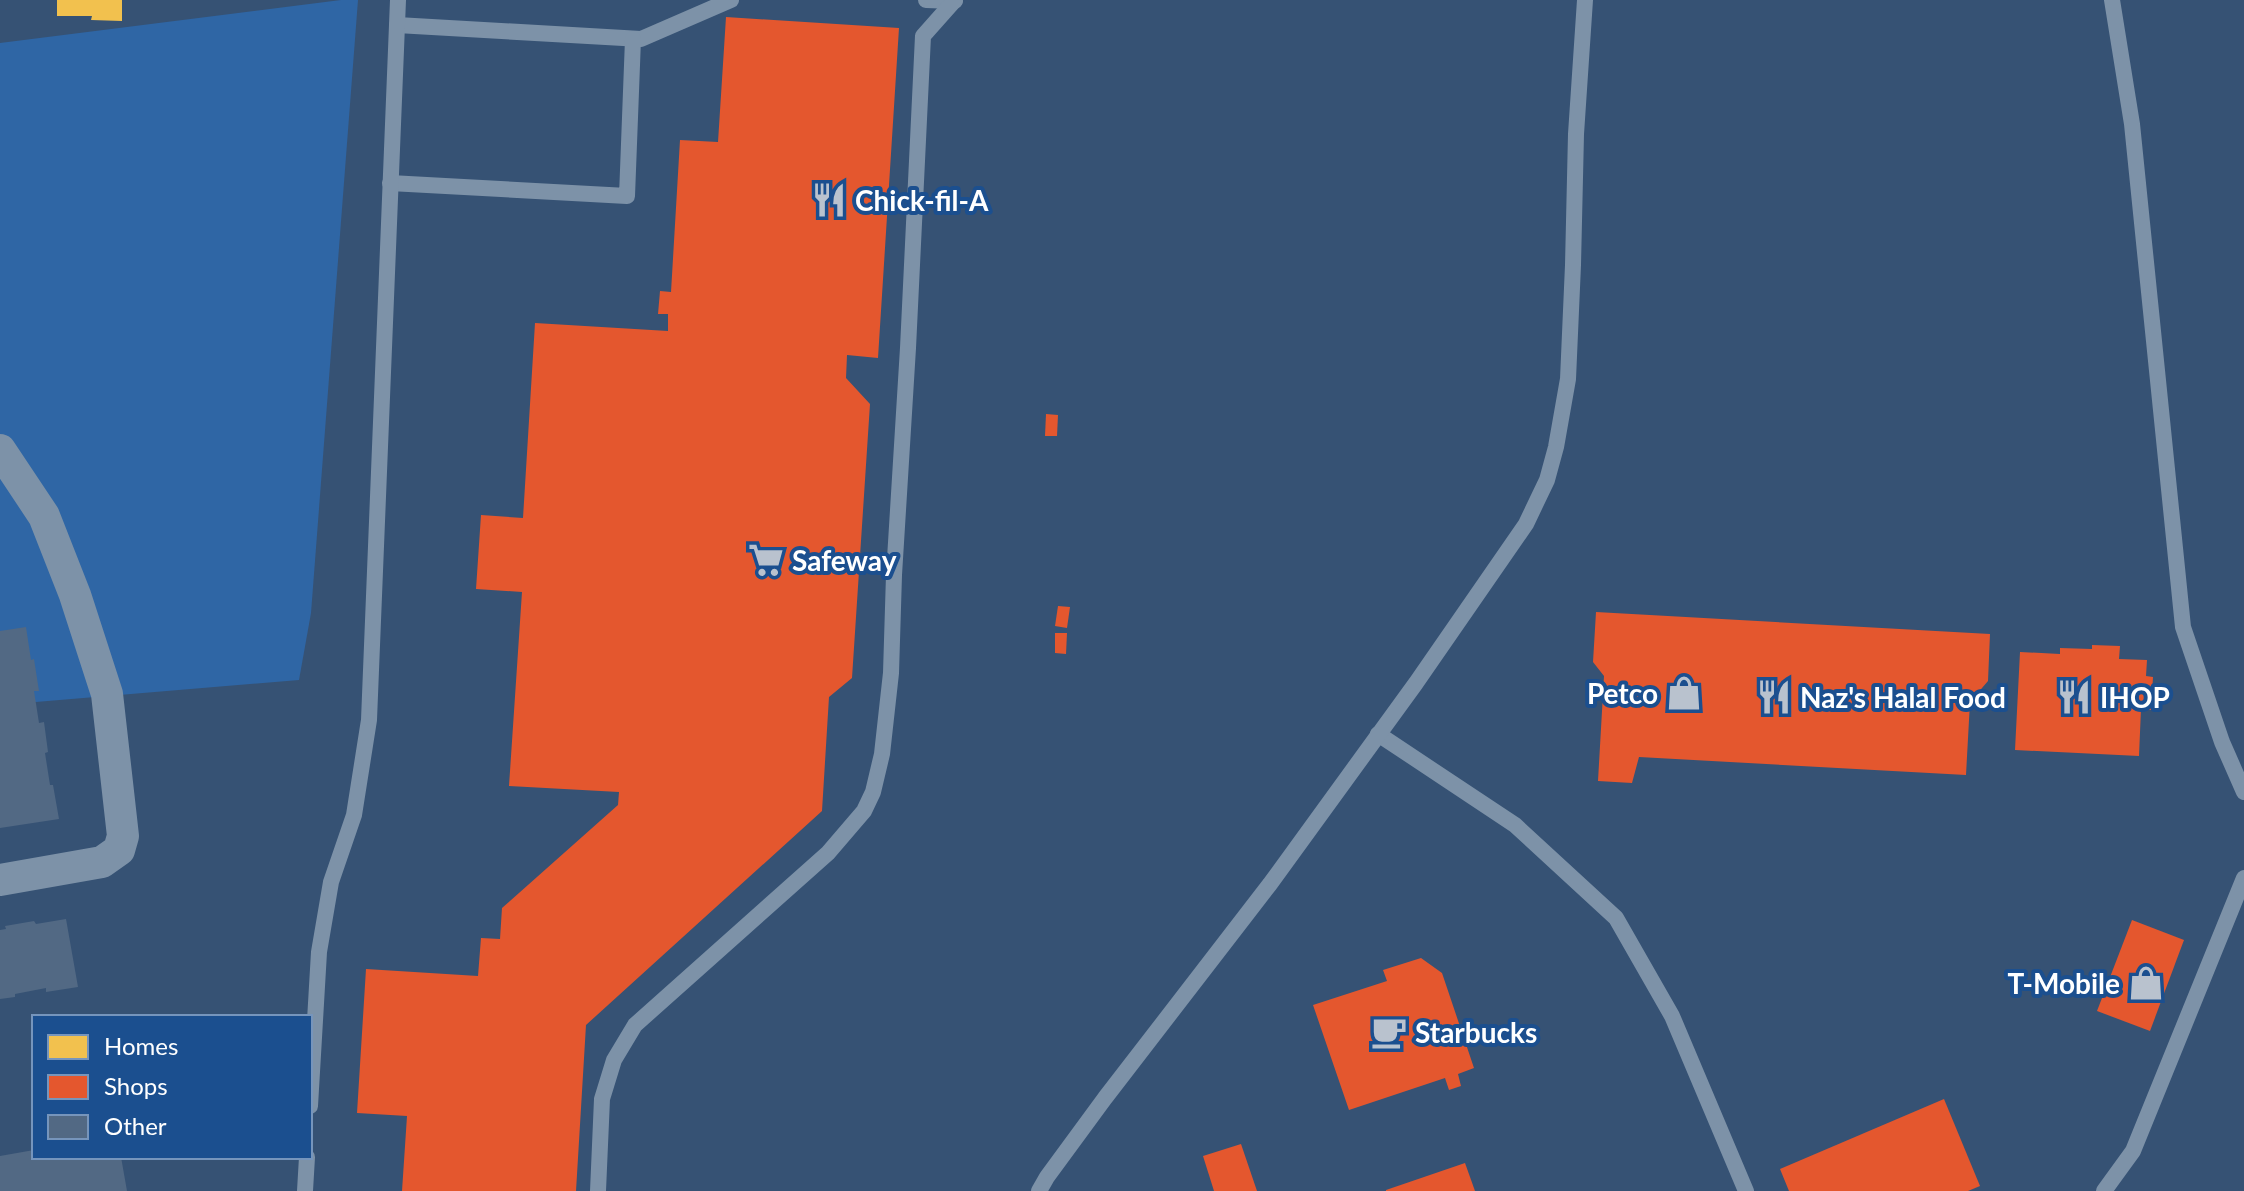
<svg xmlns="http://www.w3.org/2000/svg" width="2244" height="1191" viewBox="0 0 2244 1191" font-family="Lato,sans-serif">
<style>
.green{fill:#2f66a5}
.homes{fill:#f2c14e}
.shops{fill:#e4572e}
.building{fill:#526984}
.lines{fill:none;stroke-linecap:round;stroke-linejoin:round}
.lane{stroke:#7d92a8;stroke-width:16}
.street{stroke:#7d92a8;stroke-width:32}
.labels{text-anchor:middle;dominant-baseline:central;stroke-width:8;stroke-linejoin:round;paint-order:stroke}
.poi-label{font-size:28px;font-weight:bold;fill:#fff;stroke:#1b4f8f;text-anchor:start}
</style>
<rect width="100%" height="100%" fill="#365274"/>
<polygon class="green" points="341,0 358,0 311,613 299,680 0,705 0,43"/>
<polygon class="homes" points="57,0 122,0 122,21 91,20 92,16 57,16"/>
<g class="shops">
<polygon points="726,17 899,28 878,358 847,355 846,378 870,404 852,678 829,697 822,811 586,1025 576,1191 402,1191 407,1116 357,1113 366,969 478,976 481,938 500,939 502,908 618,805 619,792 509,786 522,592 476,589 481,515 523,518 535,323 668,331 668,314 658,314 660,291 671,292 680,140 718,142"/>
<polygon points="1046,414 1058,415 1057,436 1045,436"/>
<polygon points="1058,606 1070,607 1067,628 1055,626"/>
<polygon points="1596,612 1990,634 1988,681 1970,702 1966,775 1639,757 1632,783 1598,781 1604,676 1593,662"/>
<polygon points="1055,633 1067,633 1066,654 1055,653"/>
<polygon points="2092,645 2120,646 2119,659 2147,660 2146,676 2153,677 2151,710 2141,709 2139,756 2015,750 2020,652 2060,654 2060,648 2092,649"/>
<polygon points="2132,920 2184,940 2150,1031 2097,1011"/>
<polygon points="1421,958 1442,973 1474,1068 1458,1074 1461,1086 1449,1090 1445,1078 1349,1110 1313,1005 1387,981 1383,970"/>
<polygon points="1944,1099 1980,1186 1968,1191 1789,1191 1780,1169"/>
<polygon points="1241,1144 1257,1191 1214,1191 1203,1156"/>
<polygon points="1465,1163 1475,1191 1386,1191 1386,1190"/>
</g>
<g class="building">
<polygon points="26,627 31,660 34,659 39,691 34,691 39,723 44,722 48,752 45,753 50,785 53,785 59,819 0,828 0,631"/>
<polygon points="66,919 78,987 46,992 46,988 15,994 15,997 0,999 0,930 6,929 5,926 34,921 36,924"/>
<polygon points="34,1150 34,1157 121,1157 127,1191 0,1191 0,1156"/>
</g>
<g class="lines">
<g class="lane">
<polyline points="926,0 955,1"/>
<polyline points="2112,0 2132,124 2183,627 2222,742 2244,792"/>
<polyline points="397,25 641,39 731,0"/>
<polyline points="390,183 627,196 633,39"/>
<polyline points="1378,734 1515,825 1616,918 1672,1016 1746,1191"/>
<polyline points="310,1106 319,952 331,882 354,815 369,720 398,0"/>
<polyline points="305,1191 307,1157"/>
<polyline points="598,1191 602,1099 614,1060 635,1025 828,853 864,811 873,792 882,754 891,673 894,575 908,348 923,36 955,0"/>
<polyline points="1039,1191 1047,1177 1105,1098 1270,884 1416,683 1526,524 1547,480 1556,447 1568,379 1573,265 1576,134 1585,0"/>
<polyline points="2104,1191 2133,1151 2244,878"/>
</g>
<polyline class="street" points="0,450 44,516 75,595 107,694 123,836 119,850 102,862 0,880"/>
</g>
<defs>
<g id="restaurant-bare" transform="scale(2.76)"><path d="M-5-6h1v4h1v-4h1v4h1v-4h1v5L-1.5 .5V6h-2V.5L-5-1ZM5-6V6H3V1.5H1.5Q1.5-4 5-6Z" fill="#b9c2ce" stroke="#1b4f8f" stroke-width="2.5" paint-order="stroke"/></g>
<g id="supermarket-bare" transform="scale(2.76)"><path d="M-6-5.5h2.5l.6 2H6L4.5 2H-2.5L-4.4-4H-6ZM-1.5 3.2a1.3 1.3 0 1 0 .1 0ZM3 3.2a1.3 1.3 0 1 0 .1 0Z" fill="#b9c2ce" stroke="#1b4f8f" stroke-width="2.5" paint-order="stroke"/></g>
<g id="shop-bare" transform="scale(2.76)"><path d="M-5-2.5h2.3a2.7 3.5 0 0 1 5.4 0H5L5.5 6h-11ZM-1.5-2.5h3a1.5 2.3 0 0 0-3 0Z" fill="#b9c2ce" stroke="#1b4f8f" stroke-width="2.5" paint-order="stroke"/></g>
<g id="cafe-bare" transform="scale(2.76)"><path d="M-5.5-4.5H6V0H3Q3 3.5 0 3.5H-2.5Q-5.5 3.5-5.5 0ZM3-3.2v2h1.7v-2ZM-6 4.5H4V6H-6Z" fill="#b9c2ce" stroke="#1b4f8f" stroke-width="2.5" paint-order="stroke"/></g>
</defs>
<g fill-rule="evenodd">
<use href="#restaurant-bare" x="829" y="200"/>
<use href="#supermarket-bare" x="766" y="560"/>
<use href="#shop-bare" x="1684" y="693"/>
<use href="#restaurant-bare" x="1774" y="697"/>
<use href="#restaurant-bare" x="2074" y="697"/>
<use href="#shop-bare" x="2146" y="983"/>
<use href="#cafe-bare" x="1389" y="1032"/>
</g>
<g class="labels">
<g class="poi-label">
<text x="855" y="200">Chick-fil-A</text>
<text x="792" y="560">Safeway</text>
<text x="1658" y="693" text-anchor="end">Petco</text>
<text x="1800" y="697">Naz's Halal Food</text>
<text x="2100" y="697">IHOP</text>
<text x="2120" y="983" text-anchor="end">T-Mobile</text>
<text x="1415" y="1032">Starbucks</text>
</g>
</g>
<rect x="32" y="1015" width="280" height="144" fill="#1b4f8f" stroke="#7695bc" stroke-width="2"/>
<rect x="48" y="1035" width="40" height="24" fill="#f2c14e" stroke="#7695bc" stroke-width="2"/>
<text x="104" y="1055" font-size="24" fill="#ffffff">Homes</text>
<rect x="48" y="1075" width="40" height="24" fill="#e4572e" stroke="#7695bc" stroke-width="2"/>
<text x="104" y="1095" font-size="24" fill="#ffffff">Shops</text>
<rect x="48" y="1115" width="40" height="24" fill="#526984" stroke="#7695bc" stroke-width="2"/>
<text x="104" y="1135" font-size="24" fill="#ffffff">Other</text>
</svg>
